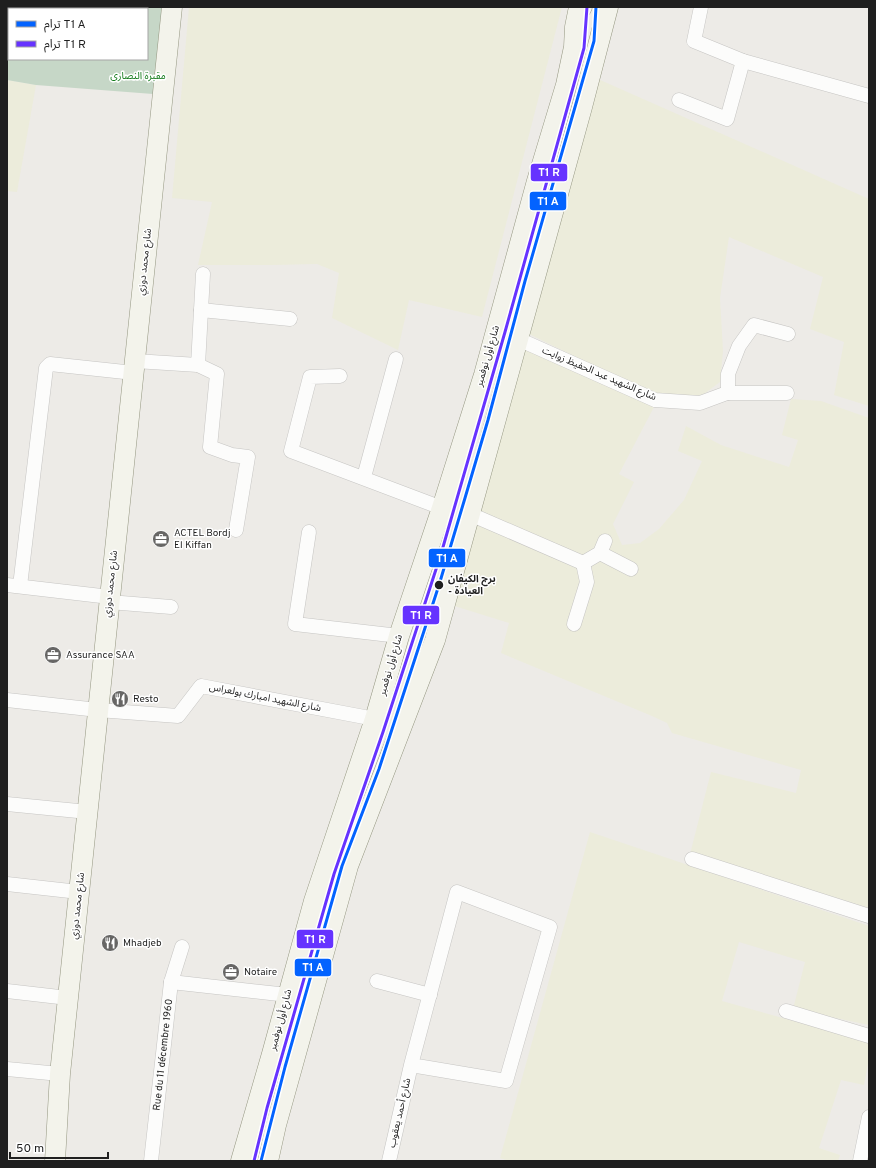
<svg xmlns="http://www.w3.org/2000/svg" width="876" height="1168" viewBox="0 0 876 1168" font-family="Overpass,'Noto Sans Arabic',sans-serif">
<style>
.farmland{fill:#ececdb}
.cemetery{fill:#c6d7c7;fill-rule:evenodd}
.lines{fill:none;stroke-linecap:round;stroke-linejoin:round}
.street-casing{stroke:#c6c5c3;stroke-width:15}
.secondary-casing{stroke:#949680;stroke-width:21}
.street{stroke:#fcfcfb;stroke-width:14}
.secondary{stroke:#f3f3eb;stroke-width:20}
.tram-1-casing{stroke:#fff;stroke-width:6}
.tram-2-casing{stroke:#fff;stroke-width:6}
.tram-1{stroke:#0363ff;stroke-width:3}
.tram-2{stroke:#63f;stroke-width:3}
.stop-dot{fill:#1f1f1f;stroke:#fff;stroke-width:1.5}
.labels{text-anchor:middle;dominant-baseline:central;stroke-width:3;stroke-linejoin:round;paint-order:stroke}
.park-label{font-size:10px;fill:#107918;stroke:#fff}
.street-label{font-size:10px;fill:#1f1f1f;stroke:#fff}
.poi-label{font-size:10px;fill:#1f1f1f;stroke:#fff;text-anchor:start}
.stop-label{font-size:10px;font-weight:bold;fill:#1f1f1f;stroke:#fff;text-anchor:start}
.line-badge{stroke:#fff;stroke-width:1.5}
.badge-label{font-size:11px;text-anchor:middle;font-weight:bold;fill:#fff}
</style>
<rect width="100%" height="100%" fill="#edebe7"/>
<g class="farmland">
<polygon points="189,7 562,7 482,317 409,300 398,350 332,318 339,273 317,264 272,265 198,265 212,202 172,198"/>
<polygon points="598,79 869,199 869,406 834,395 844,342 810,329 823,277 729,237 720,298 723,351 720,382 700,397 655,396 527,333"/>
<polygon points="7,80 36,85 17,192 7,191"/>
<polygon points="522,345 654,407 619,474 634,482 613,524 622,545 640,543 659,529 684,500 702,461 678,451 686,426 721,445 789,467 798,440 782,435 791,399 821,401 869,418 869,908 690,854 711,772 796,793 801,770 672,733 667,723 652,716 501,653 509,623 448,604"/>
<polygon points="590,832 869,926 869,1025 793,1009 805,962 739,942 722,1001 854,1038 869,1044 869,1058 864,1085 841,1080 819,1148 840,1155 838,1161 509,1161 500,1158"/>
</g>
<path class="cemetery" d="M7 7H165L153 94 36 85 7 80ZM9 9H147V59H9Z"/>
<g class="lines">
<g class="street-casing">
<g id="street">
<polyline points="701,7 694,41 743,61 869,96"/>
<polyline points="679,100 727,119 743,61"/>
<polyline points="201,310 290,319"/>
<polyline points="518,339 655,400 700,403 727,393 787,393"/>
<polyline points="135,361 198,365 217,374 210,447 232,455 248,457 236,530"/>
<polyline points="198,365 203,274"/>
<polyline points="340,376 310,377 291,451 442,508"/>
<polyline points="728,393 728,374 739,346 754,325 788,334"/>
<polyline points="364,477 396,359"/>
<polyline points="470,514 583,563 600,553 605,541"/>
<polyline points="309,532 295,624 399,636"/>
<polyline points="600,553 631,569"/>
<polyline points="7,585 110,597"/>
<polyline points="20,586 46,368 50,364 134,373"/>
<polyline points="109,602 171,607"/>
<polyline points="574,624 587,582 583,563"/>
<polyline points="7,700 98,710 178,716 201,686 375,719"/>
<polyline points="7,804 88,812"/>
<polyline points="692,859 869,916"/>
<polyline points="7,884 79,892"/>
<polyline points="377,981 430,995"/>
<polyline points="171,982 288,995"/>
<polyline points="7,991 68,998"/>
<polyline points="786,1011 869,1036"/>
<polyline points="7,1069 60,1074"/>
<path id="s1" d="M151 1161 171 982 182 947"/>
<polyline points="389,1161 411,1065 457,892 550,927 506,1081 411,1065"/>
<polyline points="860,1161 869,1117"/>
</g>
</g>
<g class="secondary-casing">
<g id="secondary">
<polyline points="55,1161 60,1074 172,7"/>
<polyline points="241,1161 272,1054 314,901 375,719 399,636 442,508 484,375 537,181 566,85 574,47 575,27 578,12 582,7"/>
<polyline points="268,1161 276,1125 348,866 435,640 582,107 608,7"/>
</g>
</g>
<use href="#street" class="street"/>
<use href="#secondary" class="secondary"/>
<g class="tram-1-casing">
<polyline id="tram-1" points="261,1161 285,1067 342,866 379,769 439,585 465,498 488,420 525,281 594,41 596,7"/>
</g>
<g class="tram-2-casing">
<polyline id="tram-2" points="254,1161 267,1108 334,874 383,732 441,554 505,332 584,48 587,7"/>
</g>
<use href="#tram-1" class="tram-1"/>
<use href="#tram-2" class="tram-2"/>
</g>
<defs>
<g id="office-disc" transform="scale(0.9)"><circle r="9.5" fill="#676665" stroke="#fff"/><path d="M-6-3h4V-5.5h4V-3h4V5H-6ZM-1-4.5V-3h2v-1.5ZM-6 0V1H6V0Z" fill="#fff"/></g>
<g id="restaurant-disc" transform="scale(0.9)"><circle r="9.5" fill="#676665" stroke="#fff"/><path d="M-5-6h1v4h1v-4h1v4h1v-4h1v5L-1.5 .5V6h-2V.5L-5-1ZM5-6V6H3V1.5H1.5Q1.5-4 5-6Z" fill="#fff"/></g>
</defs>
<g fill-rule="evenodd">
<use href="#office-disc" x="161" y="539"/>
<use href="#office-disc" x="53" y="655"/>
<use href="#restaurant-disc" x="120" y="699"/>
<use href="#restaurant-disc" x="110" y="943"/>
<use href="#office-disc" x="231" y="972"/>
</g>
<circle class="stop-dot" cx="439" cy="585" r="5"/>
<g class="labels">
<g class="park-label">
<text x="138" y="76">مقبرة النصارى</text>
</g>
<g class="street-label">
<text transform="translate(145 262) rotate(-84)">شارع محمد دوزي</text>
<text transform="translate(488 356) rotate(-74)">شارع أول نوفمبر</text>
<text transform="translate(599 374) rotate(23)">شارع الشهيد عبد الحفيظ زوايت</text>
<text transform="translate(111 584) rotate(-84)">شارع محمد دوزي</text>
<text transform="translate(391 665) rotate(-74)">شارع أول نوفمبر</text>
<text transform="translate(265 698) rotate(11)">شارع الشهيد امبارك بولعراس</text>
<text transform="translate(78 906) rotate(-84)">شارع محمد دوزي</text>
<text transform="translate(281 1020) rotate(-75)">شارع أول نوفمبر</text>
<text stroke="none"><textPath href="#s1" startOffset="107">Rue du 11 décembre 1960</textPath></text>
<text transform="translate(400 1113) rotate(-77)">شارع أحمد يعقوب</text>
</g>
<g class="poi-label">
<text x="174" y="533">ACTEL Bordj<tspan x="174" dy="12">El Kiffan</tspan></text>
<text x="66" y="655">Assurance SAA</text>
<text x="133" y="699">Resto</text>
<text x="123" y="943">Mhadjeb</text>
<text x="244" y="972">Notaire</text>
</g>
<g class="stop-label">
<text x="448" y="579">برج الكيفان<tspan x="448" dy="12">- العيادة</tspan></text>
</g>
</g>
<g class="line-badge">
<rect x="530" y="163" width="38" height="19" rx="4" fill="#63f"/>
<rect x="529" y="191" width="38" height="20" rx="4" fill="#0363ff"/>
<rect x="428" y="548" width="38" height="20" rx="4" fill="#0363ff"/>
<rect x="402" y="605" width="38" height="20" rx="4" fill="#63f"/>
<rect x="296" y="929" width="38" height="20" rx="4" fill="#63f"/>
<rect x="294" y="958" width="38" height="19" rx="4" fill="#0363ff"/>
</g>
<g class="badge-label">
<text x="549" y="176">T1 R</text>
<text x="548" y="205">T1 A</text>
<text x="447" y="562">T1 A</text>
<text x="421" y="619">T1 R</text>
<text x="315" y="943">T1 R</text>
<text x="313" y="971">T1 A</text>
</g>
<rect width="876" height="1168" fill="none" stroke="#1f1f1f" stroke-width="16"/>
<rect x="8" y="8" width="140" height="52" fill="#ffffff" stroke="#a5a5a5"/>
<rect x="16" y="21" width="20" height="6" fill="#0363ff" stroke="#a5a5a5"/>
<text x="44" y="28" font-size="12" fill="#1f1f1f">ترام T1 A</text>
<rect x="16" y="41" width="20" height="6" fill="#6633ff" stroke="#a5a5a5"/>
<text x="44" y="48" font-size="12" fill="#1f1f1f">ترام T1 R</text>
<path d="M10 1152v6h98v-6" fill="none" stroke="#1f1f1f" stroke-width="2"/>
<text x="16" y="1152" font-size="12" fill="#1f1f1f" stroke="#ffffff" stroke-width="3" paint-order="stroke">50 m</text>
</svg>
